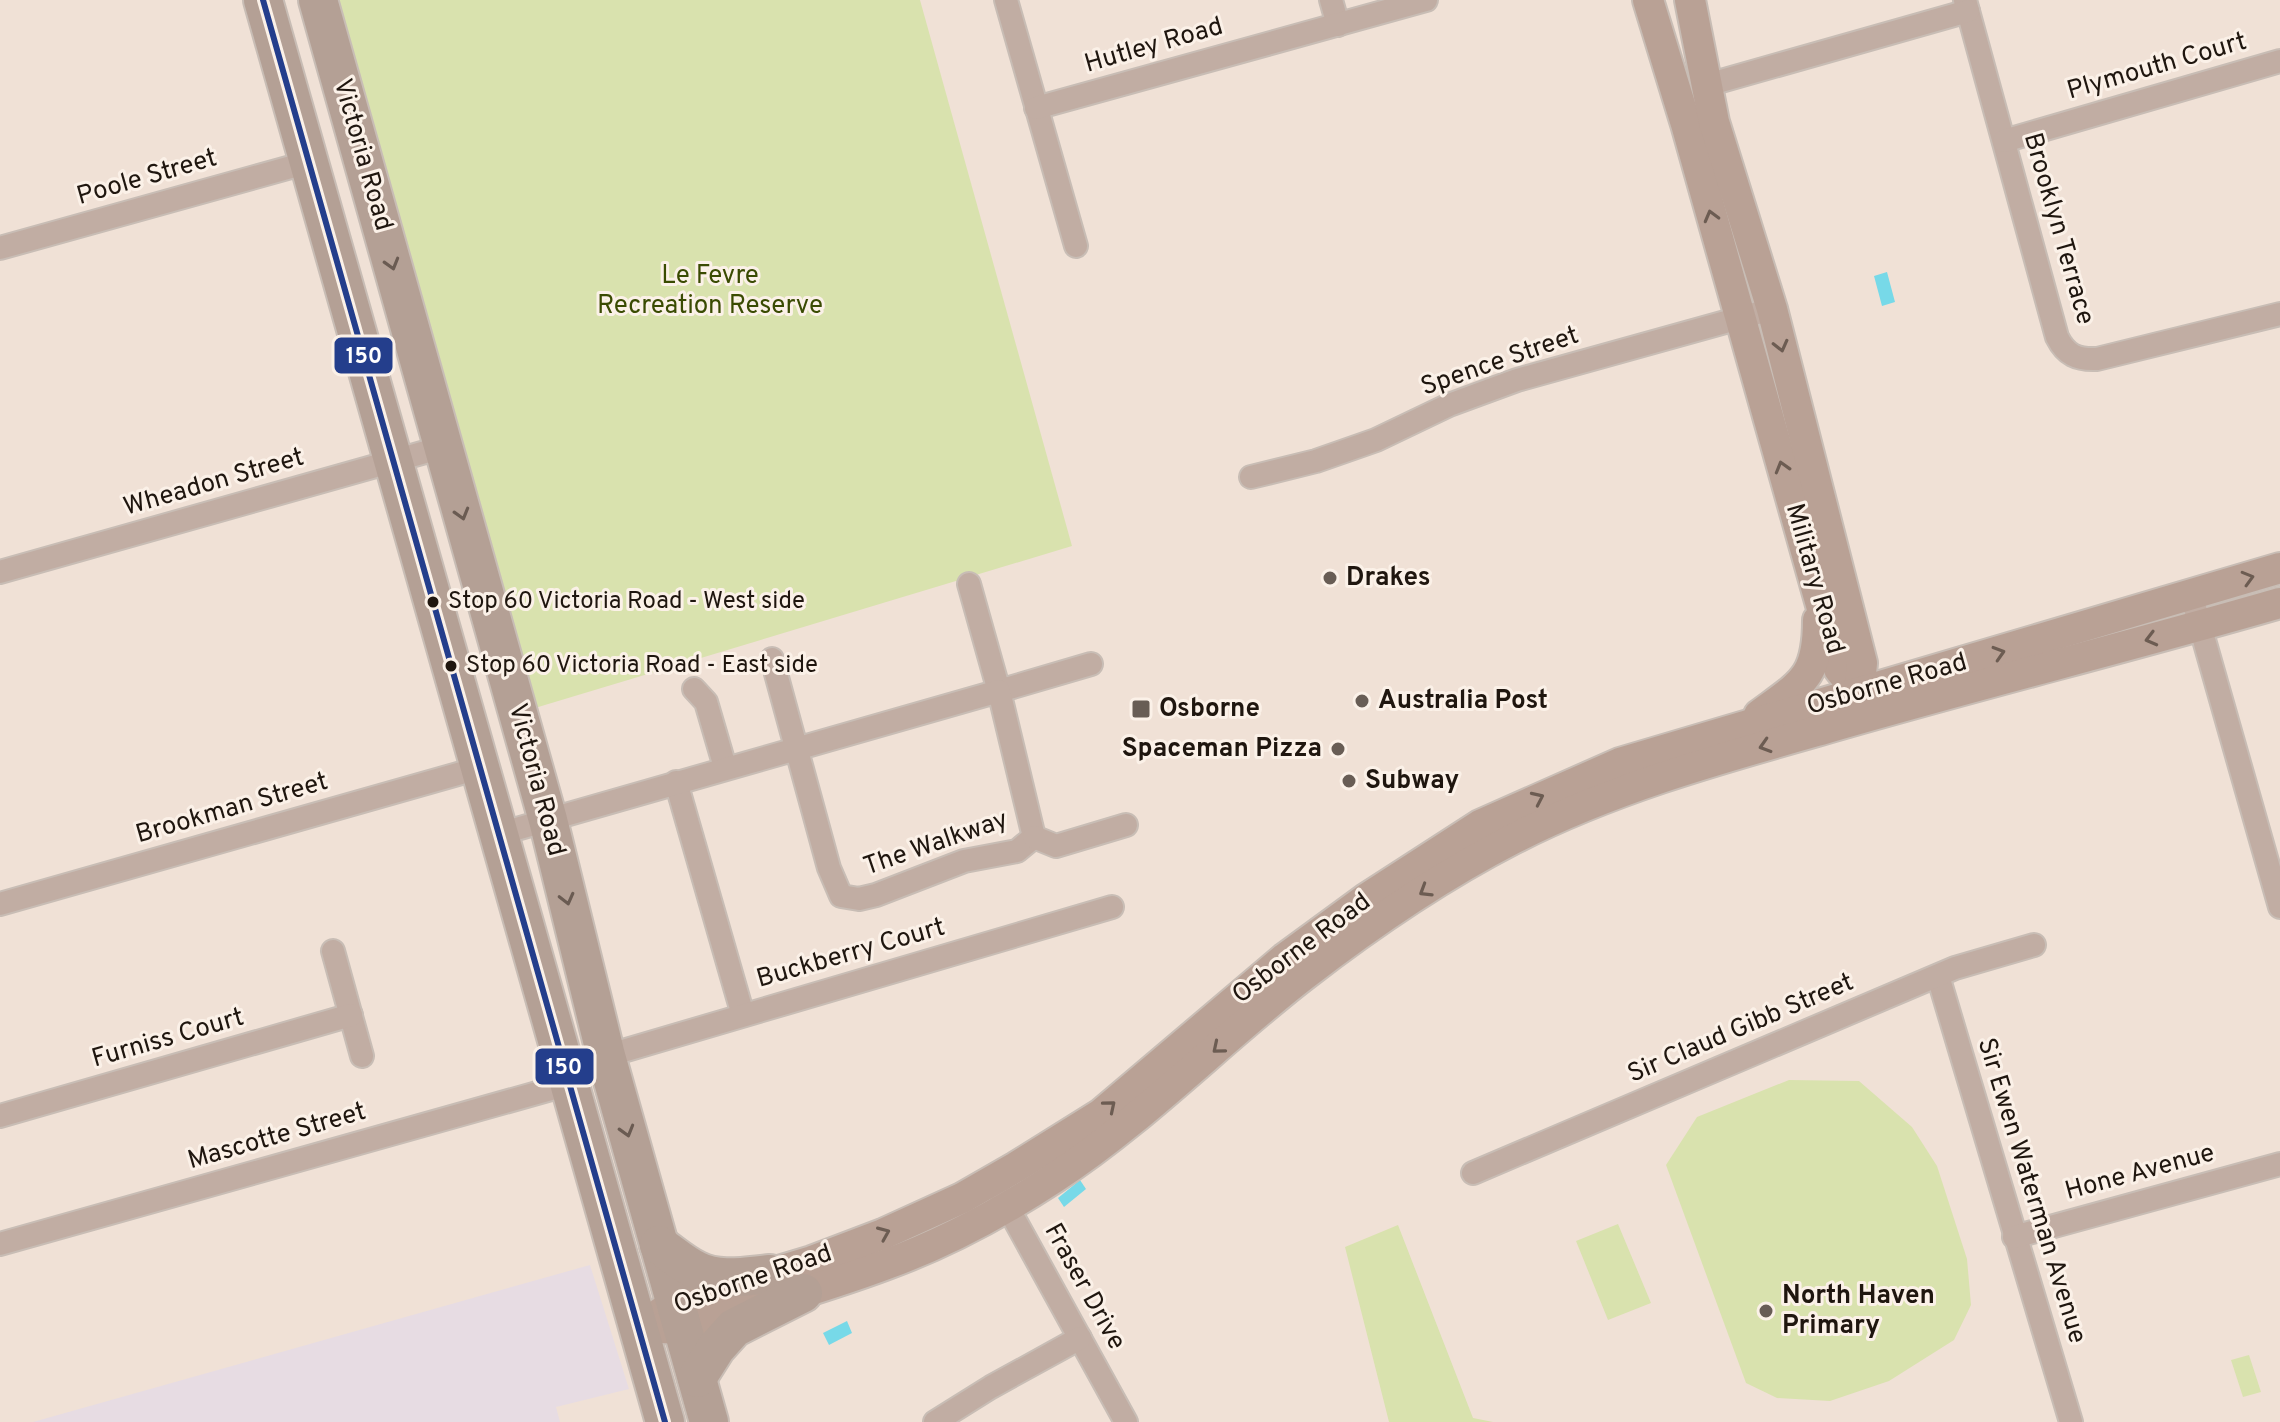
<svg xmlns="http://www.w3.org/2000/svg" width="2280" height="1422" viewBox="0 0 2280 1422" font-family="Overpass,sans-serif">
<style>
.industrial{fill:#e7dce3}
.green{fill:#d9e2ae}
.water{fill:#77d9e8}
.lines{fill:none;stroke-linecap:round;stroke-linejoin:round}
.street-casing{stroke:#c8bdb5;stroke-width:26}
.secondary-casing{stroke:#c8bdb5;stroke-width:34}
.highway-casing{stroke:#c8bdb5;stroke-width:42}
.street{stroke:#c1ada3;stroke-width:22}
.secondary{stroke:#b9a195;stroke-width:30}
.highway{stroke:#b4a095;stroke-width:38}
.bus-1-casing{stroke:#fbf1e8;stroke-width:12}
.bus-1{stroke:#243e8c;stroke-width:6}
.oneway{stroke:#6c5c52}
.oneway2{stroke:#6a5b52}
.poi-dot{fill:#685d55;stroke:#fbf1e8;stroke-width:3}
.bus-dot{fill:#1f160f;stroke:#fbf1e8;stroke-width:3}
.labels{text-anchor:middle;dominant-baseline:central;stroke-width:6;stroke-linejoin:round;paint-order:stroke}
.bus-label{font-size:24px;fill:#1f160f;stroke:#fbf1e8;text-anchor:start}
.street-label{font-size:26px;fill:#1f160f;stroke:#fbf1e8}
.park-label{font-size:26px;fill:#3a4b02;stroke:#fbf1e8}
.poi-label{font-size:26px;font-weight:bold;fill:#1f160f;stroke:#fbf1e8;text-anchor:start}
.line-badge{stroke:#fbf1e8;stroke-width:3}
.badge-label{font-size:22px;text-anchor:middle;font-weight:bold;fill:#fff}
</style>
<rect width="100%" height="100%" fill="#f0e1d6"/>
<polygon class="industrial" points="590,1265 629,1389 556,1407 560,1422 33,1422"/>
<g class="green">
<polygon points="336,0 920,0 1072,546 535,708"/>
<polygon points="1789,1080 1859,1081 1912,1127 1937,1166 1967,1259 1971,1305 1954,1340 1889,1381 1830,1401 1777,1398 1746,1383 1666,1165 1697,1117"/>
<polygon points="1618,1224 1651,1303 1608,1320 1576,1241"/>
<polygon points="1398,1225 1473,1418 1493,1422 1389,1422 1345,1247"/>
<polygon points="2249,1355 2261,1392 2243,1397 2231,1360"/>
</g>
<g class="water">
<polygon points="1887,272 1895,302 1882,306 1874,276"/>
<polygon points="1080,1180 1086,1189 1064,1207 1058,1198"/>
<polygon points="847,1321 852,1333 829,1345 823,1333"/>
</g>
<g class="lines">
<g class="street-casing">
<g id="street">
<polyline points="1006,0 1076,246"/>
<polyline points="1331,0 1338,25"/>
<path d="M1965 0 2057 337C2066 355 2077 360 2097 359L2280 314"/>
<polyline points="1707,85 1968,11"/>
<polyline points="1036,108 1426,0"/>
<polyline points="2004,141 2280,61"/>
<polyline points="0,248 309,162"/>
<polyline points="1251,477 1316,461 1376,440 1449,405 1517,380 1772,309"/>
<polyline points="0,572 443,447"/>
<polyline points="969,584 999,691 1091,664"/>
<polyline points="2191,594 2280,907"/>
<polyline points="694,689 706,702 725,767"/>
<polyline points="676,782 743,1015"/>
<path d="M499 834C666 787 832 738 999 691L1034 837 1017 851 964 861 876 895 859 899 841 896 829 868 772 659"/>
<polyline points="1034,837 1056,846 1126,825"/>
<polyline points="0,904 479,768"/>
<polyline points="333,951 362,1056"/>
<polyline points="1938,976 2071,1422"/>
<polyline points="606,1056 1112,907"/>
<polyline points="0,1116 351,1015"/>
<polyline points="1473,1173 1955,968 2034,945"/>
<polyline points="1001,1195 1126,1422"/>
<polyline points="2014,1237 2280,1164"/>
<polyline points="0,1244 569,1084"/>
<polyline points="935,1422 991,1387 1080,1338"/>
</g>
</g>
<g class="secondary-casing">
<g id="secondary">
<polyline points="1648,0 1686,124 1839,669 1859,694"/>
<polyline points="1690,0 1714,122 1772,309 1862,663 1859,694"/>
<path d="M1759 715C1802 683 1818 678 1818 620"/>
<polyline points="639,1328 676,1302 812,1261 883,1234 962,1198 1016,1167 1101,1114 1285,958 1367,898 1480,825 1620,763 2280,568"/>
<path d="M661 1328 683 1329C751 1308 821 1289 887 1264 945 1243 1002 1212 1054 1178 1143 1120 1219 1041 1303 976 1369 925 1439 877 1513 839 1610 789 1718 759 1824 729 1975 685 2128 647 2280 603"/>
</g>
</g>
<g class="highway-casing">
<g id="highway">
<polyline points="263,0 665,1422"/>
<polyline points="318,0 548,820 606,1056 709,1422"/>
<path d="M659 1245C671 1253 683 1264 696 1270 719 1282 746 1276 770 1274"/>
<polyline points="697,1378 716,1348 734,1328 803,1293"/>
</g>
</g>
<use href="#street" class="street"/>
<use href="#secondary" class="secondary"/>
<use href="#highway" class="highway"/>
<g class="bus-1-casing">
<polyline id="bus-1" points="263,0 665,1422"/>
</g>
<use href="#bus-1" class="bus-1"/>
</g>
<defs><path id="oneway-chevron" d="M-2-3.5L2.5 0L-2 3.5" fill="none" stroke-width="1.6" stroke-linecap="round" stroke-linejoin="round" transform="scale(2)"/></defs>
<g class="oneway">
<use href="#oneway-chevron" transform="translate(1711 216) rotate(-105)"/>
<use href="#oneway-chevron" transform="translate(1781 346) rotate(76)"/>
<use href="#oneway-chevron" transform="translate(1782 467) rotate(-106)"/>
<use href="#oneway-chevron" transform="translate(2248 578) rotate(-16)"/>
<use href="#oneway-chevron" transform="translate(2151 639) rotate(165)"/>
<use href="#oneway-chevron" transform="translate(1999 653) rotate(-17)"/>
<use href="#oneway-chevron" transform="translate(1765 746) rotate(163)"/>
<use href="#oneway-chevron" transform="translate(1538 798) rotate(-25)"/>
<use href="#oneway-chevron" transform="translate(1425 891) rotate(148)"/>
<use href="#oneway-chevron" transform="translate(1218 1048) rotate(140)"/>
<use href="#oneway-chevron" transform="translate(1110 1106) rotate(-40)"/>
<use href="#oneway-chevron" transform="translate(884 1233) rotate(-23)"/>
</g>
<g class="oneway2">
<use href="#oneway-chevron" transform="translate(392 264) rotate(74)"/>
<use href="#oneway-chevron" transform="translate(462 514) rotate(74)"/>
<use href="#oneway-chevron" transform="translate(567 899) rotate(76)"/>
<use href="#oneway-chevron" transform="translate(627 1131) rotate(74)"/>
</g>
<g class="poi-dot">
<circle cx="1330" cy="578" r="8"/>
<circle cx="1362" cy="701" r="8"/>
<rect x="1131" y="699" width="20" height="20" rx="4"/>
<circle cx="1338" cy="749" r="8"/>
<circle cx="1349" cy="781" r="8"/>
<circle cx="1766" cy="1311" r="8"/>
</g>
<g class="bus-dot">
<circle cx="433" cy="602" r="7"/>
<circle cx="451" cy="666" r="7"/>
</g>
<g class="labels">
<g class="bus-label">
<text x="448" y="602">Stop 60 Victoria Road - West side</text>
<text x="466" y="666">Stop 60 Victoria Road - East side</text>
</g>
<g class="street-label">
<text transform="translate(1154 46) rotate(-16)">Hutley Road</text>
<text transform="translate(2157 67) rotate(-16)">Plymouth Court</text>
<text transform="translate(362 155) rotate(74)">Victoria Road</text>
<text transform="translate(147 178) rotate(-16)">Poole Street</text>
<text transform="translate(2058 229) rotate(74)">Brooklyn Terrace</text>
<text transform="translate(1500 362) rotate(-19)">Spence Street</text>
<text transform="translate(214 483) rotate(-16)">Wheadon Street</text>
<text transform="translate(1814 579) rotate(74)">Military Road</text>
<text transform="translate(1887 685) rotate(-16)">Osborne Road</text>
<text transform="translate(536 780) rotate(75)">Victoria Road</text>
<text transform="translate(232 809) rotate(-16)">Brookman Street</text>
<text transform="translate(936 844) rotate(-19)">The Walkway</text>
<text transform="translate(1302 949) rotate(-37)">Osborne Road</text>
<text transform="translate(851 954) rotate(-16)">Buckberry Court</text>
<text transform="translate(1741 1029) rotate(-23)">Sir Claud Gibb Street</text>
<text transform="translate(168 1039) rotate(-16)">Furniss Court</text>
<text transform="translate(277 1137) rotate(-16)">Mascotte Street</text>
<text transform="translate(2140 1173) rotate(-15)">Hone Avenue</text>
<text transform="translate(2031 1191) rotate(73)">Sir Ewen Waterman Avenue</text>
<text transform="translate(753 1280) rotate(-19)">Osborne Road</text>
<text transform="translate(1084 1287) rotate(61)">Fraser Drive</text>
</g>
<g class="park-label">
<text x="710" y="276">Le Fevre<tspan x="710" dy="30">Recreation Reserve</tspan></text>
</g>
<g class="poi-label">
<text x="1346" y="578">Drakes</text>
<text x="1378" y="701">Australia Post</text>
<text x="1159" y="709">Osborne</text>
<text x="1322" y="749" text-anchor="end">Spaceman Pizza</text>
<text x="1365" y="781">Subway</text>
<text x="1782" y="1296">North Haven<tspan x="1782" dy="30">Primary</tspan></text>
</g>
</g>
<g class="line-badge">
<rect x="333" y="336" width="61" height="39" rx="8" fill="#243e8c"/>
<rect x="534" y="1047" width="61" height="39" rx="8" fill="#243e8c"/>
</g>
<g class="badge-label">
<text x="364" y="363">150</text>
<text x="564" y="1074">150</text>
</g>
</svg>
